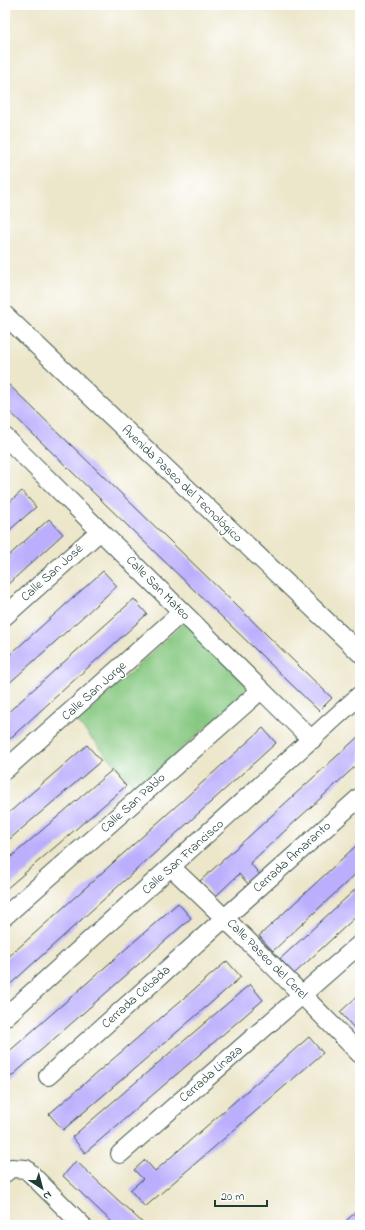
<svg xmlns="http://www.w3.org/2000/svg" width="365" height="1230" viewBox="0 0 365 1230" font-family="'Indie Flower',sans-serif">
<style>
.green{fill:#87c982;stroke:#53835b}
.building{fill:#bbaffd}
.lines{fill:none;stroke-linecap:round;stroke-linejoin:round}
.minor-casing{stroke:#3e564a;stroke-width:20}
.minor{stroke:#fff;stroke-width:18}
.labels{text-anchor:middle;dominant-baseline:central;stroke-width:3;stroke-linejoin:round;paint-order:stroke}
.street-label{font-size:13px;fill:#1f3d34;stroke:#fff}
</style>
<rect width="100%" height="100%" fill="#fff"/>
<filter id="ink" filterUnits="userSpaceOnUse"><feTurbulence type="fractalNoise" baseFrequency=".025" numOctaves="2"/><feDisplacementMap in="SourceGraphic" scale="8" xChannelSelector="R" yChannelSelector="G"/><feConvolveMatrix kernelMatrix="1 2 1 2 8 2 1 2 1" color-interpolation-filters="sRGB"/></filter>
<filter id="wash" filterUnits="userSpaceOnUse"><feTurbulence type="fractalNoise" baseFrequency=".012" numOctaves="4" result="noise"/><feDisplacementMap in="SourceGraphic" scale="16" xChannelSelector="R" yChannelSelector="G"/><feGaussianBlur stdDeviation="0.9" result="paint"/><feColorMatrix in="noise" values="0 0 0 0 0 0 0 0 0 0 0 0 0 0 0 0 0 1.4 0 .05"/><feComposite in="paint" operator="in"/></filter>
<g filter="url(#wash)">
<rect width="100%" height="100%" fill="#ece6ca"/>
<polygon class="green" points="185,622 249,688 137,789 77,722"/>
<g id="blocks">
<g class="building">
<polygon points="5,381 332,698 319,711 5,407"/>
<polygon points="22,491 36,507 5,534 5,506"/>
<polygon points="49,519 63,534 5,587 5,559"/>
<polygon points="103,571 117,586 5,687 5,659"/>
<polygon points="134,599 147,614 5,743 5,715"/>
<polygon points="263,728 276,743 5,989 5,960"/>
<polygon points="360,735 360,762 250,863 262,877 251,887 239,874 215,897 200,881"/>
<polygon points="87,745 101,761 5,843 5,816"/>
<polygon points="112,770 126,786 5,890 5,862"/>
<polygon points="360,842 360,870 273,951 259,936"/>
<polygon points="360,885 360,913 294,974 280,959"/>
<polygon points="178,903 191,918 5,1082 5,1055"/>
<polygon points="227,961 241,977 63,1130 49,1114"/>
<polygon points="250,984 263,1000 85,1153 72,1137"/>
<polygon points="360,994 360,1022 354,1028 340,1012"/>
<polygon points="309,1037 323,1053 145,1207 130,1190 143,1179 134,1170 145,1160 155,1171"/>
<polygon points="76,1161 145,1225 115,1225 63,1176"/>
<polygon points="360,1208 360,1225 350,1225 346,1221"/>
</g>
</g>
</g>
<g filter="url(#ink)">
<use href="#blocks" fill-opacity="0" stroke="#3e564a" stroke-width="1"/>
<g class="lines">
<g class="minor-casing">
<g id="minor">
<polyline points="5,315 360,653"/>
<polyline points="5,437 312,740"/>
<polyline points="5,616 100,531"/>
<polyline points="5,770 182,612"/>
<path d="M171 867C236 928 298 990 360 1054"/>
<polyline points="5,916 261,690"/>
<polyline points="5,1017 360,695"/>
<polyline points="48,1076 360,797"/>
<polyline points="120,1154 360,944"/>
<polyline points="5,1173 11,1168 26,1169 82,1225"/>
</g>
</g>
<use href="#minor" class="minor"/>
</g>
</g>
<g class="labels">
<g class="street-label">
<text transform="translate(182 484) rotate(44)">Avenida Paseo del Tecnológico</text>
<text transform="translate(52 573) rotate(-42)">Calle San José</text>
<text transform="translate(158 588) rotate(45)">Calle San Mateo</text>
<text transform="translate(94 691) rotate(-42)">Calle San Jorge</text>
<text transform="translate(133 803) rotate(-42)">Calle San Pablo</text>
<text transform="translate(183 857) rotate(-42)">Calle San Francisco</text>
<text transform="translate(292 857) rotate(-42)">Cerrada Amaranto</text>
<text transform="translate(267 959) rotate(45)">Calle Paseo del Cerel</text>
<text transform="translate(136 997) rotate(-42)">Cerrada Cebada</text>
<text transform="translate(211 1074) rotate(-41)">Cerrada Linaza</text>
</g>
</g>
<rect width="365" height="1230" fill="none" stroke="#fff" stroke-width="20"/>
<g transform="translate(42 1188) rotate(144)" stroke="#ffffff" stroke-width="3" paint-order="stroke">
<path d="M0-3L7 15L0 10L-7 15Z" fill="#1f3d34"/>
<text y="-6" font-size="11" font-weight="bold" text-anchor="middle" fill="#1f3d34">N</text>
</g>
<path d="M215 1200v6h52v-6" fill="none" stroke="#1f3d34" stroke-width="2"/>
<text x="221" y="1200" font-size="12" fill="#1f3d34" stroke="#ffffff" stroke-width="3" paint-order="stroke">20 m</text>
</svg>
